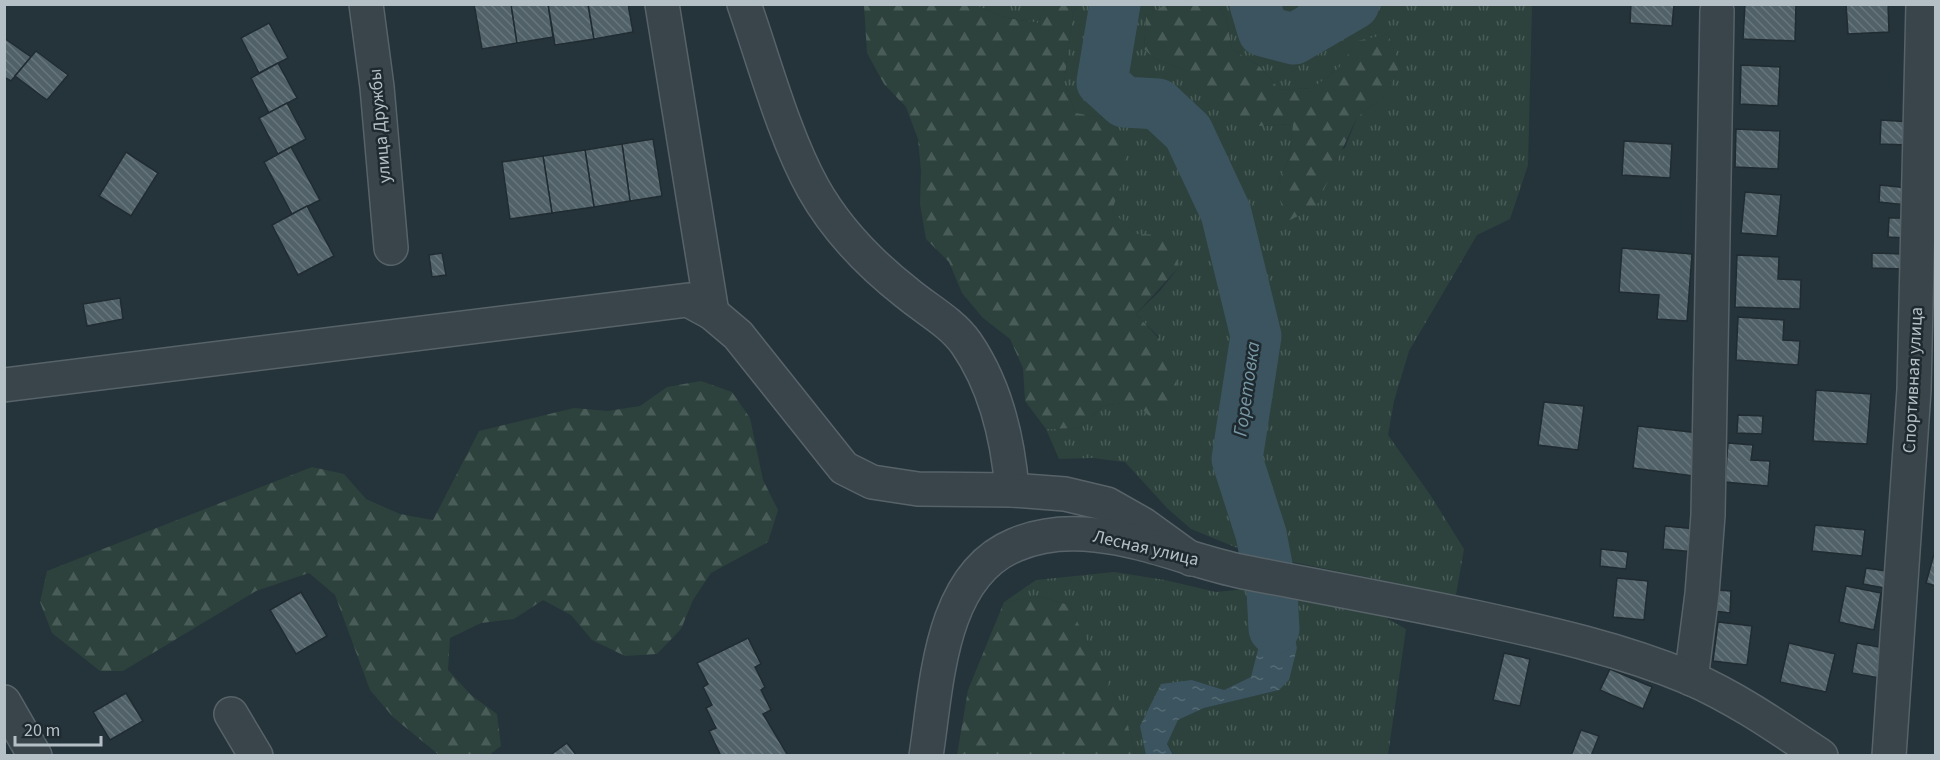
<svg xmlns="http://www.w3.org/2000/svg" width="1940" height="760" viewBox="0 0 1940 760" font-family="'Source Sans 3',sans-serif">
<style>
.grass{fill:url(#grass-tufts)}
.forest{fill:url(#forest-firs)}
.water{fill:url(#water-ripples)}
.lines{fill:none;stroke-linecap:round;stroke-linejoin:round}
.river{stroke:#3b545f;stroke-width:51}
.building{fill:url(#building-back-hatch);stroke:#202c31;stroke-width:1.5}
.minor-casing{stroke:#576368;stroke-width:36}
.minor{stroke:#39454a;stroke-width:33}
.labels{text-anchor:middle;dominant-baseline:central;stroke-width:5;stroke-linejoin:round;paint-order:stroke}
.street-label{font-size:18px;fill:#b5c0c6;stroke:#1e2a2f}
.water-label{font-size:20px;font-style:italic;fill:#7898a6;stroke:#1e2a2f}
</style>
<defs>
<pattern id="grass-tufts" width="24" height="20" patternUnits="userSpaceOnUse" patternTransform="scale(1.5)"><rect width="24" height="20" fill="#2d423c"/><path d="M3 7l-1-3M5 7V3M7 7l1-3M15 17l-1-3M17 17v-4M19 17l1-3" fill="none" stroke="#495c57"/></pattern>
<pattern id="forest-firs" width="22" height="20" patternUnits="userSpaceOnUse" patternTransform="scale(1.5)"><rect width="22" height="20" fill="#2d423c"/><path d="M5 1l3.5 6h-7zM16 11l3.5 6h-7z" fill="#495c57"/></pattern>
<pattern id="water-ripples" width="26" height="14" patternUnits="userSpaceOnUse" patternTransform="scale(1.5)"><rect width="26" height="14" fill="#3b545f"/><path d="M2 4q2-2 4 0t4 0M15 11q2-2 4 0t4 0" fill="none" stroke="#556b74"/></pattern>
<pattern id="building-back-hatch" width="6" height="6" patternUnits="userSpaceOnUse" patternTransform="scale(1.5)"><rect width="6" height="6" fill="#516168"/><path d="M-1 5l2 2M0 0l6 6M5-1l2 2" fill="none" stroke="#68767c"/></pattern>
</defs>
<rect width="100%" height="100%" fill="#25343a"/>
<g class="grass">
<polygon points="975,5 1046,5 1038,23 1007,18"/>
<polygon points="1078,5 1164,5 1146,17 1144,49 1155,59 1185,70 1208,93 1261,126 1293,124 1289,158 1276,189 1345,148 1357,117 1385,96 1400,66 1388,34 1357,42 1339,68 1313,88 1280,90 1259,66 1232,49 1226,17 1217,5 1532,5 1528,165 1510,219 1477,235 1409,351 1394,401 1388,435 1431,496 1464,549 1456,595 1252,554 1191,529 1167,508 1125,462 1092,458 1059,459 1046,429 1080,428 1103,406 1134,401 1159,337 1136,314 1159,292 1179,267 1135,234 1112,211 1122,181 1110,119 1076,113 1064,83 1073,13"/>
<polygon points="1114,572 1165,580 1216,592 1256,588 1261,638 1252,677 1224,690 1192,680 1146,755 1136,755 1126,719 1069,605 1038,596 1004,602 1036,580"/>
<polygon points="1286,596 1381,615 1406,629 1388,755 1174,755 1167,744 1178,720 1204,708 1279,690 1297,648"/>
</g>
<g class="forest">
<path d="M864 5H975L1007 18 1038 23 1046 5H1078L1073 13 1064 83 1076 113 1110 119 1126 147 1122 181 1112 211 1135 234 1169 235 1179 267 1136 314C1159 339 1183 358 1175 396 1173 405 1162 416 1157 424L1134 401 1103 406 1080 428 1046 429 1025 401 1023 368 1010 339 983 318 962 293 949 262 926 239 920 204 921 171 918 139 906 107 884 84 867 53Z"/>
<polygon points="1164,5 1217,5 1226,17 1232,49 1259,66 1280,90 1313,88 1339,68 1357,41 1388,34 1400,66 1385,96 1357,117 1316,207 1288,221 1276,189 1289,158 1293,124 1261,126 1229,120 1185,70 1155,59 1144,49 1146,17"/>
<polygon points="701,381 732,392 750,418 763,480 778,510 768,542 711,573 693,600 681,629 657,654 625,656 592,640 571,615 543,600 514,619 481,623 450,638 448,670 471,695 497,714 501,746 489,755 439,755 393,717 370,690 335,595 309,573 256,591 123,671 100,671 52,633 40,602 47,571 312,467 344,474 366,499 400,514 433,520 479,431 574,408 608,411 640,406 667,387"/>
<polygon points="1038,596 1069,605 1126,719 1136,755 957,755 968,690 1004,602"/>
</g>
<polygon class="water" points="1256,588 1286,596 1297,648 1289,680 1279,690 1204,708 1178,720 1167,744 1173,755 1146,755 1140,726 1161,684 1192,680 1224,690 1251,677 1261,638"/>
<g class="lines">
<g class="river">
<polyline points="1115,4 1102,82 1124,102 1158,104 1188,132 1226,213 1256,336 1237,459 1261,534 1272,591 1274,629"/>
<polyline points="1255,4 1263,31 1294,39 1354,4"/>
</g>
</g>
<g class="building">
<polygon points="474,4 511,4 517,43 482,49"/>
<polygon points="511,4 548,4 553,37 517,43"/>
<polygon points="548,4 588,4 594,39 555,45"/>
<polygon points="588,4 628,4 633,32 594,39"/>
<polygon points="1631,4 1674,4 1672,26 1630,23"/>
<polygon points="1745,4 1796,4 1795,41 1743,39"/>
<polygon points="1846,4 1888,4 1889,32 1848,34"/>
<polygon points="269,23 288,58 259,73 241,38"/>
<polygon points="4,38 31,57 11,81 4,77"/>
<polygon points="36,51 68,75 47,100 15,76"/>
<polygon points="278,63 297,98 269,113 251,78"/>
<polygon points="1741,65 1780,67 1778,106 1740,104"/>
<polygon points="287,103 306,139 278,154 259,118"/>
<polygon points="1881,120 1912,122 1910,145 1880,144"/>
<polygon points="1736,129 1780,131 1778,169 1735,167"/>
<polygon points="653,139 662,196 630,201 622,144"/>
<polygon points="1624,141 1672,144 1670,178 1622,175"/>
<polygon points="622,144 630,201 594,207 585,150"/>
<polygon points="291,147 320,200 292,214 264,162"/>
<polygon points="585,150 594,207 552,213 543,156"/>
<polygon points="126,152 158,173 131,216 99,196"/>
<polygon points="543,156 552,213 510,219 502,162"/>
<polygon points="1880,185 1908,188 1907,205 1879,202"/>
<polygon points="1745,192 1781,195 1777,236 1741,233"/>
<polygon points="307,206 334,256 298,275 272,225"/>
<polygon points="1889,218 1905,218 1905,238 1888,237"/>
<polygon points="1622,248 1692,254 1687,321 1657,319 1659,295 1619,292"/>
<polygon points="442,253 446,275 432,277 429,255"/>
<polygon points="1872,253 1905,254 1904,269 1872,268"/>
<polygon points="1737,255 1779,257 1778,279 1801,280 1800,309 1735,307"/>
<polygon points="120,298 123,319 87,326 83,304"/>
<polygon points="1738,317 1784,320 1783,340 1800,341 1798,365 1736,360"/>
<polygon points="1816,390 1871,394 1867,444 1813,441"/>
<polygon points="1544,402 1584,406 1578,450 1538,445"/>
<polygon points="1738,415 1763,416 1762,434 1737,433"/>
<polygon points="1638,426 1699,433 1694,476 1633,468"/>
<polygon points="1728,443 1753,445 1751,460 1770,461 1768,486 1725,482"/>
<polygon points="1815,525 1865,530 1862,556 1812,551"/>
<polygon points="1665,526 1697,529 1695,552 1663,549"/>
<polygon points="1936,547 1936,586 1926,583"/>
<polygon points="1601,549 1628,552 1626,569 1600,566"/>
<polygon points="1866,568 1893,572 1890,589 1863,584"/>
<polygon points="1617,578 1648,581 1644,620 1613,617"/>
<polygon points="1846,586 1881,593 1874,630 1839,622"/>
<polygon points="1716,590 1731,591 1730,613 1714,611"/>
<polygon points="301,592 327,636 296,654 270,610"/>
<polygon points="1718,622 1752,626 1747,665 1713,661"/>
<polygon points="748,638 761,664 755,667 765,687 761,690 771,710 763,714 787,754 784,756 721,756 709,731 716,728 706,708 712,705 703,687 708,684 697,663"/>
<polygon points="1789,643 1835,654 1826,692 1780,682"/>
<polygon points="1857,643 1890,649 1885,679 1852,673"/>
<polygon points="1504,653 1530,659 1520,706 1493,700"/>
<polygon points="1610,669 1652,687 1643,709 1600,690"/>
<polygon points="126,693 143,721 110,740 93,712"/>
<polygon points="1581,730 1599,736 1591,756 1571,756"/>
<polygon points="567,743 577,756 549,756"/>
</g>
<g class="lines">
<g class="minor-casing">
<g id="minor">
<polyline points="366,4 377,87 391,248"/>
<polyline points="662,4 712,313"/>
<path d="M744 4C764 61 784 136 813 188 836 229 870 264 907 293 926 309 951 322 966 343 995 385 1008 440 1012 490"/>
<polyline points="4,385 688,300 712,313 738,335 844,468 872,482 918,489 1012,490 1065,494 1107,504 1144,525 1191,559"/>
<polyline points="1691,679 1702,594 1708,515 1717,11"/>
<polyline points="4,702 35,756"/>
<polyline points="231,714 256,756"/>
<path d="M926 756C937 686 939 576 1015 545 1040 534 1069 532 1096 535 1146 540 1195 562 1244 572 1321 587 1398 601 1474 617 1548 633 1620 649 1690 678 1736 698 1779 728 1821 756"/>
<polyline points="1889,756 1914,390 1923,4"/>
</g>
</g>
<use href="#minor" class="minor"/>
</g>
<g class="labels">
<g class="street-label">
<text transform="translate(380 126) rotate(-95)">улица Дружбы</text>
<text transform="translate(1913 380) rotate(-87)">Спортивная улица</text>
<text transform="translate(1146 548) rotate(13)">Лесная улица</text>
</g>
<g class="water-label">
<text transform="translate(1247 389) rotate(-82)">Горетовка</text>
</g>
</g>
<rect width="1940" height="760" fill="none" stroke="#b5c0c6" stroke-width="12"/>
<path d="M15 736v9h86v-9" fill="none" stroke="#b5c0c6" stroke-width="3"/>
<text x="24" y="736" font-size="18" fill="#b5c0c6" stroke="#1e2a2f" stroke-width="4.5" paint-order="stroke">20 m</text>
</svg>
